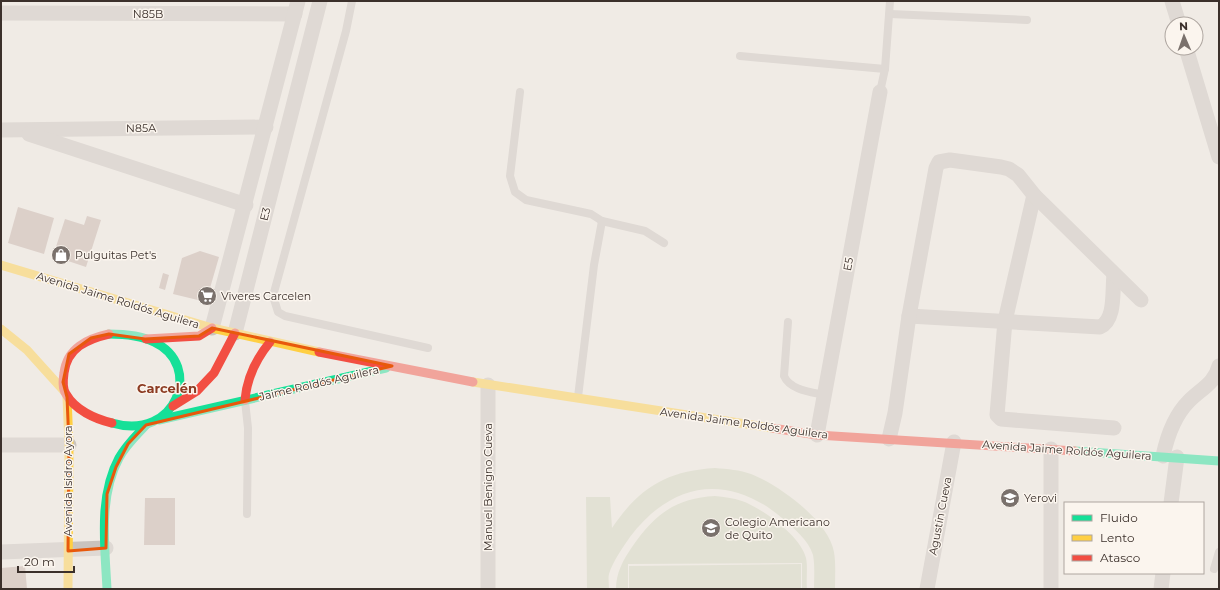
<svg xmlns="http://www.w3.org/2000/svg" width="1220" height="590" viewBox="0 0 1220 590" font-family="Montserrat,sans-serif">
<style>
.green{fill:#d1d6bf}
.building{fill:#c3afa7}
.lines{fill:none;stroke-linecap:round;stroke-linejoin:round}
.lane{stroke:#c9c3be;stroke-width:8}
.street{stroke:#c9c3be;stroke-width:15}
.fast{stroke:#16e098;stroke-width:9}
.slow{stroke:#ffcf43;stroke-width:9}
.jam{stroke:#f24e42;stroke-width:9}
.marked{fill:none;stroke:#e8590c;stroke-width:3;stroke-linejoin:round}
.labels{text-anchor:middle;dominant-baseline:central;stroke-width:3;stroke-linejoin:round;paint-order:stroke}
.street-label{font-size:11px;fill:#3b302b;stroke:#fbf5ee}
.poi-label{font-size:11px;fill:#3b302b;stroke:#fbf5ee;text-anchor:start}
.quarter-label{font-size:13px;font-weight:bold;fill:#8c3b22;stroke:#fbf5ee}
</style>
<rect width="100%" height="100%" fill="#f0ebe5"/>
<g class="green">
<path d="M715 468C728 469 740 470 751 474 779 485 829 521 834 552 836 564 835 577 835 589H814C814 579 815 565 813 555 808 539 794 529 782 518 729 473 672 481 630 537 623 547 613 561 609 574 608 578 609 584 609 589H587L586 497H610L612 528C639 488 666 471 715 468Z"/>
<path d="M715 496C724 497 733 498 742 501 762 508 801 536 806 558 808 567 806 579 807 589H802V563L628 564V589H616C616 573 623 560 632 547 654 515 675 498 715 496Z"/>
<polygon points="801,564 801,589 629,589 629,566"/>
</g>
<g class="building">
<polygon points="18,207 54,218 44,254 8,243"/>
<polygon points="87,216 101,220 86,267 53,256 65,219 84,225"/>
<polygon points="200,251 219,257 206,302 173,294 182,258"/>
<polygon points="163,273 169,275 165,290 159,288"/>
<polygon points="145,498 175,498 175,545 144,545"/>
<polygon points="25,566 27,589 1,589 1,568"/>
</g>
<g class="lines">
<g class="lane">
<polyline points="352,1 346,31 273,296 278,312 285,316 428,348"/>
<polyline points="890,14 1027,20"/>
<polyline points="740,56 885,69"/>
<polyline points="520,92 510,176 515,192 526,200 591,214 602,221"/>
<polyline points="880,92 885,69 890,1"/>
<path d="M788 322 784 376C790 390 811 392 824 395"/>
<polyline points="578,397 594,265 602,221 645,231 664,243"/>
<polyline points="245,401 248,428 247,514"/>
<polyline points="1214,569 1219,552"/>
</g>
<g class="street">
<polyline points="1172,1 1179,24"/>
<polyline points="1,13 295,14"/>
<polyline points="1186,48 1219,157"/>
<polyline points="1,130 266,127"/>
<polyline points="29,134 246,205"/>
<polyline points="1034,195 1005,321 997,415 1001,419 1114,428"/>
<path d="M909 316 1100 327C1116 320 1112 291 1114 275"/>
<polyline points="212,328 298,1"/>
<polyline points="235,333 320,1"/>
<polyline points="488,385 488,589"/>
<polyline points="817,435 880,92"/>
<polyline points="889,439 895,413 909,316 936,168 939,162 950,160 1001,167 1009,169 1018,175 1034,195 1141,300"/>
<polyline points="1,445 69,445"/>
<polyline points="1051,449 1051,589"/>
<path d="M1163 456C1167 437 1175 415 1189 401 1201 389 1215 383 1219 366"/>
<polyline points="1171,503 1177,457"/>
<polyline points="1,552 106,548"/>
<polyline points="927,589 954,442"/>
<polyline points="1161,589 1163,573"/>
</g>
<g class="fast">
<path d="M109 334C124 334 140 335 154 342 204 365 177 442 112 423"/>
<polyline points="159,420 386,368"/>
<polyline points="1075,451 1219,461"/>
<path d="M107 589C105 547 98 497 119 458 126 445 136 436 146 425"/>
</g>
<g class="slow">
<polyline points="1,265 212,328 319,352"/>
<polyline points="1,329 27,350 64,391"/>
<polyline points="473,382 772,428"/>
<polyline points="67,397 69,445 68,589"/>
</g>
<g class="jam">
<path d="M109 334C87 339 67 348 64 373 63 380 62 388 66 394 75 410 95 419 112 423"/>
<polyline points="146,339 199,336 212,328"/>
<polyline points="319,352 473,382"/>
<path d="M245 400C247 377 256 359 270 342"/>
<polyline points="173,406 197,391 214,373 235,333"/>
<polyline points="772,428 817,435 1075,451"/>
</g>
</g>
<path d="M0 0H1220V590H0ZM212 328 392 366 146 425 128 444 116 467 107 494 106 548 68 551 69 445 67 397 63 382 69 354 91 338 109 334 145 339 199 336Z" fill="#f0ebe5" fill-opacity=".55" fill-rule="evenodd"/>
<path class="marked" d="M212 328 392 366 146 425 128 444 116 467 107 494 106 548 68 551 69 445 67 397 63 382 69 354 91 338 109 334 145 339 199 336Z"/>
<defs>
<g id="shop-disc" transform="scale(1)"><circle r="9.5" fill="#7a716c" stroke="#fbf5ee"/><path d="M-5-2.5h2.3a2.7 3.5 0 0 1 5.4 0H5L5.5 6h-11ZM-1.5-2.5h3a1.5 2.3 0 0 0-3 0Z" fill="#fff"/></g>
<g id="supermarket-disc" transform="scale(1)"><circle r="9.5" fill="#7a716c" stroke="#fbf5ee"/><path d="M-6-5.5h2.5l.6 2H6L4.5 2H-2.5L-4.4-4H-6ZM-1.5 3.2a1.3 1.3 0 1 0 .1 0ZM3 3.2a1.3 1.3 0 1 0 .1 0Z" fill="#fff"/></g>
<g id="university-disc" transform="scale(1)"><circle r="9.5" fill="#7a716c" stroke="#fbf5ee"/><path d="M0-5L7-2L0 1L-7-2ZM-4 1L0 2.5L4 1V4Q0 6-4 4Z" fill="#fff"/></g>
<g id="school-disc" transform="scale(1)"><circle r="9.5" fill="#7a716c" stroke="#fbf5ee"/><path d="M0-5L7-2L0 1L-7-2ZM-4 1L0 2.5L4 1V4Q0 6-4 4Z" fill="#fff"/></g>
</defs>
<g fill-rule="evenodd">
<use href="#shop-disc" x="61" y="255"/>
<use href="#supermarket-disc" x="207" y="296"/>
<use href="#university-disc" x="1010" y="498"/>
<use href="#school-disc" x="711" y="528"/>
</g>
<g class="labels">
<g class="street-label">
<text x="148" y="14">N85B</text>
<text transform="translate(141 128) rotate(-1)">N85A</text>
<text transform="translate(265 214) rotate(-76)">E3</text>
<text transform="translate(848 264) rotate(-79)">E5</text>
<text transform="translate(118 300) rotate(17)">Avenida Jaime Roldós Aguilera</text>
<text transform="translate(319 383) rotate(-13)">Jaime Roldós Aguilera</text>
<text transform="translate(744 423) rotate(8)">Avenida Jaime Roldós Aguilera</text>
<text transform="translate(1067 450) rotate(4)">Avenida Jaime Roldós Aguilera</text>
<text transform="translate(68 481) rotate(-90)">Avenida Isidro Ayora</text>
<text transform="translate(488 487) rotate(-90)">Manuel Benigno Cueva</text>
<text transform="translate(940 516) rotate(-79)">Agustín Cueva</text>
</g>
<g class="poi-label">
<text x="75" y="255">Pulguitas Pet's</text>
<text x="221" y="296">Viveres Carcelen</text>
<text x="1024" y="498">Yerovi</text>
<text x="725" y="522">Colegio Americano<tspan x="725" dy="13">de Quito</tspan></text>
</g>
<g class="quarter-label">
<text x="167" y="388">Carcelén</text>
</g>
</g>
<rect width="1220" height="590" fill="none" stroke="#3b302b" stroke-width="4"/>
<rect x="1064" y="502" width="140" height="72" fill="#fbf5ee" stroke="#aea6a0"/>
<rect x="1072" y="515" width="20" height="6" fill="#16e098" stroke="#aea6a0"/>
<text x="1100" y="522" font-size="12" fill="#3b302b">Fluido</text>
<rect x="1072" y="535" width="20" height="6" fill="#ffcf43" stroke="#aea6a0"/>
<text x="1100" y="542" font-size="12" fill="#3b302b">Lento</text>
<rect x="1072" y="555" width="20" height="6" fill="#f24e42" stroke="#aea6a0"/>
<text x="1100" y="562" font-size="12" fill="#3b302b">Atasco</text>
<g transform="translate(1184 36) rotate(358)"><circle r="19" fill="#fbf5ee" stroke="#aea6a0"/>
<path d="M0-3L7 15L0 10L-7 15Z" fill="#7a716c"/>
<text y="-6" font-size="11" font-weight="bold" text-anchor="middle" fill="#3b302b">N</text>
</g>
<path d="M18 566v6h56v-6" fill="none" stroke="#3b302b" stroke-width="2"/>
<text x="24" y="566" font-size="12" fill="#3b302b" stroke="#fbf5ee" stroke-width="3" paint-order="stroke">20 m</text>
</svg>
